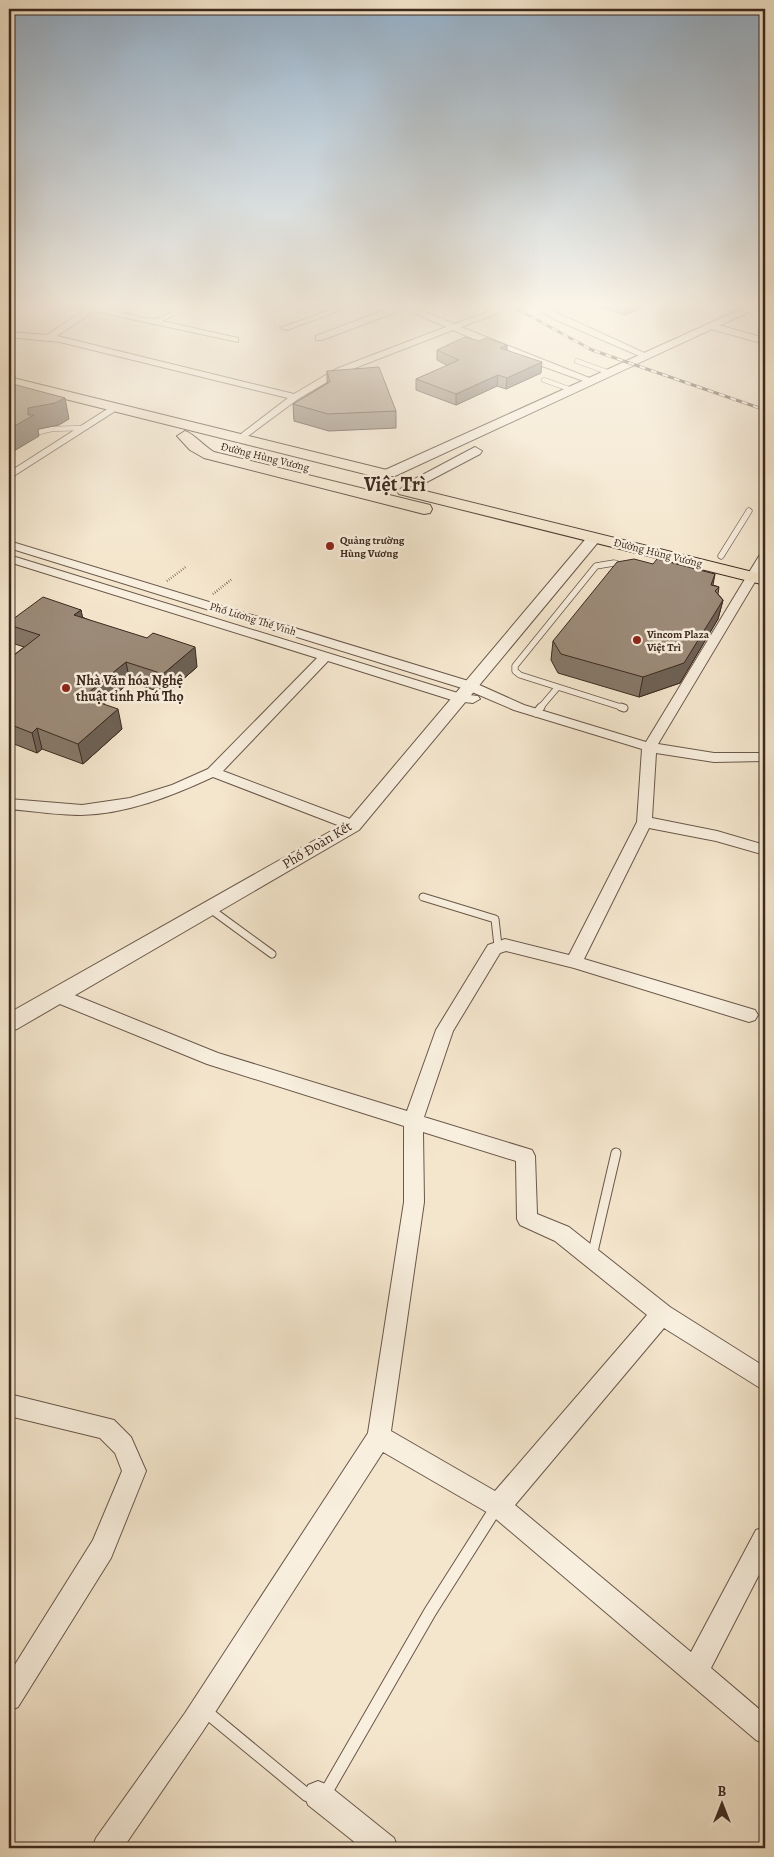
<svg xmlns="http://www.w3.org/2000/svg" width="774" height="1857" viewBox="0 0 774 1857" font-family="Alegreya,serif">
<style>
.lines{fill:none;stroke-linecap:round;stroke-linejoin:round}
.service-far4-casing{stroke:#6a584a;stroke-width:5.5}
.service-far3-casing{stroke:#6a584a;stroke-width:7}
.service-far2-casing{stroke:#6a584a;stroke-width:9}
.service-far1-casing{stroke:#6a584a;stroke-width:11}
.service-casing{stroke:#6a584a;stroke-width:14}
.minor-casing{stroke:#6a584a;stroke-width:2}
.tertiary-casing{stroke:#6a584a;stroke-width:2}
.secondary-casing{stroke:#3c291e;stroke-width:2}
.primary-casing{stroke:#3c291e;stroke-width:2}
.path{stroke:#3c291e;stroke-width:2.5;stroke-dasharray:0.5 2;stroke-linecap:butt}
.service-far4{stroke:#f8efde;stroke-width:4.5}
.service-far3{stroke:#f8efde;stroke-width:5.5}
.service-far2{stroke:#f8efde;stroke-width:7}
.service-far1{stroke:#f8efde;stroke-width:9}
.service{stroke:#f8efde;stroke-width:12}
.minor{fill:#f8efde;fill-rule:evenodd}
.tertiary{fill:#f8efde;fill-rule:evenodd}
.secondary{fill:#f8efde;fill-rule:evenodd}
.primary{fill:#f4e6cd;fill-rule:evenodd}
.rail-casing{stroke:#3c291e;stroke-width:3}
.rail{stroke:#f8efde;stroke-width:2;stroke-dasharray:6;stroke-linecap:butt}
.wall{fill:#867868;stroke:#3c291e}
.shaded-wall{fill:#6d6155;stroke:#3c291e}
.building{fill:#9c8b79;stroke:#3c291e}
.poi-dot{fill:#8f2418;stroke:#f8efde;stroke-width:2}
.labels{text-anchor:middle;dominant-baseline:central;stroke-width:5;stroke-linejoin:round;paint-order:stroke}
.far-street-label{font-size:11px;fill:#3c291e;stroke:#f8efde}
.far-poi-label{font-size:11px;font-weight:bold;fill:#3c291e;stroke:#f8efde;text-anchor:start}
.poi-label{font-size:14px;font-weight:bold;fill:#3c291e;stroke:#f8efde;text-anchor:start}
.street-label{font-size:14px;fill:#3c291e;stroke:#f8efde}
.far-town-label{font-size:20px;font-weight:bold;fill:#3c291e;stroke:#f8efde}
</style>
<rect width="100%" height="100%" fill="#f4e6cd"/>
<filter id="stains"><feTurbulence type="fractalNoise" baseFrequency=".004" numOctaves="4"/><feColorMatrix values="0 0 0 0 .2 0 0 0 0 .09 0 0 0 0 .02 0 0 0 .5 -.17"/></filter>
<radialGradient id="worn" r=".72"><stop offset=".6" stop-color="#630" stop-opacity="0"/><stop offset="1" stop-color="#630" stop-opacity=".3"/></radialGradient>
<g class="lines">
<g class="service-far4-casing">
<g id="service-far4">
<polyline points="577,361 610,373"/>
<polyline points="544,380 572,390"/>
<polyline points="35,433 52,429 82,428"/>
</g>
</g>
<g class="service-far3-casing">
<g id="service-far3">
<polyline points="721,556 749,511"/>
<polyline points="624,566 614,563 596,566 515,666 515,671 520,675 624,708"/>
<polyline points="540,708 557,688"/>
</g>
</g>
<g class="service-far2-casing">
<g id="service-far2">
<polyline points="621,707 624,708"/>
<polyline points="536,713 541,707"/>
<polyline points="423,897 495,919 498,946"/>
<polyline points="209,908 272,954"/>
</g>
</g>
<g class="service-far1-casing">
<polyline id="service-far1" points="592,1256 616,1153"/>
</g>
<g class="service-casing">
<g id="service">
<polyline points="204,1710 307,1795 312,1795"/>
<polyline points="323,1792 328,1789 430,1612 496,1508"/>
</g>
</g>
<g class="minor-casing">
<g id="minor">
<path d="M74 305C100 302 125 316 151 319 163 320 179 305 195 305L162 321 238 338V342L94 311 57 336 294 394 336 369 446 327 405 309 322 340H316V336L398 305H409L454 324 490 311 483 305H492L499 309V313L461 327 597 381 589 383 506 353 453 330 342 373 298 399 240 442 237 441V437L288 398 60 342 9 337V332L47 335 86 309Z"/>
<polygon points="344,305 354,305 287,330 280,328"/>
<polygon points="531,305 540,305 651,356 644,358 554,319"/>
<polygon points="112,406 120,408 9,479 9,472"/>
<path d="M9 541 475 683 524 705 646 742 759 556 765 553V565L658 744 714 753H765V761L714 762 656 753 652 818 717 831 765 845V855L716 841 649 828 584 959 755 1010 758 1015 755 1020 749 1022 574 968 506 951 500 953 453 1031 424 1117 532 1150 535 1156 537 1214 569 1227 670 1307 765 1367V1391L664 1328 515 1505 691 1652 756 1530 765 1527V1563L711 1668 765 1714V1744L756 1740 490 1514 383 1452 203 1731 123 1848H92L96 1838 185 1713 368 1433 404 1202V1126L207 1064 50 1000 47 995 50 990 56 988 62 990 218 1053 407 1111 436 1030 488 945 505 939 569 955 637 822 642 749 514 710 465 689 9 548ZM423 1132 516 1161 517 1219 520 1225 555 1241 647 1315 495 1491 391 1431 424 1202Z"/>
<path d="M9 555 461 694 478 696 480 699 473 703 455 701 328 661 223 771 358 822 360 826 353 831 213 777C172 796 127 814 81 815 58 815 32 811 9 809V799L82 805 130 798 172 785 208 769 317 658 9 562Z"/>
<polygon points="9,1394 114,1420 131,1437 146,1471 111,1558 18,1707 9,1711 9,1674 93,1540 122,1471 115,1453 100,1438 9,1416"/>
<polygon points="318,1781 328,1785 394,1838 398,1848 362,1848 308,1805 304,1795 308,1785"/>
</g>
</g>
<g class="tertiary-casing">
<g id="tertiary">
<polygon points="711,323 765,338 765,344 707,328 706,326"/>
<polygon points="594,534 599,535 601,538 599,541 359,830 17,1029 9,1031 9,1013 347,822 589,535"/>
</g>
</g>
<g class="secondary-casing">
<g id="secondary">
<polygon points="750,305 764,305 395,476 385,476 383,473 385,470"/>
<polygon points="475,447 482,451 480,454 421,485 416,486 409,482"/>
</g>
</g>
<g class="primary-casing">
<g id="primary">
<polygon points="9,377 391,471 393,474 385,479 9,385"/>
<path d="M185 431C194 434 205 447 214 452L430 505 432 509 430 513 424 514 204 458 190 450 177 436Z"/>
<polygon points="405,486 765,575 765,585 399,494 397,491"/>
</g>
</g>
<g class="path">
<polyline points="167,581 187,566"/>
<polyline points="213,594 232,579"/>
</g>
<use href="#service-far4" class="service-far4"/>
<use href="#service-far3" class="service-far3"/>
<use href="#service-far2" class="service-far2"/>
<use href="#service-far1" class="service-far1"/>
<use href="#service" class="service"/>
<use href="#minor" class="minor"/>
<use href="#tertiary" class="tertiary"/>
<use href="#secondary" class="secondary"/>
<use href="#primary" class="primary"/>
<g class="rail-casing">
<polyline id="rail" points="510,305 592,350 765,410"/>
</g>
<use href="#rail" class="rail"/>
</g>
<g class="wall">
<polygon points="592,305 648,305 625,315"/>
<polygon points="507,345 507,350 541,373 506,389 497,386 456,405 416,390 416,379 448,366 437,360 437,350"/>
<polygon points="327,371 396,411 396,428 329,431 294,421 293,404 327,383"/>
<polygon points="653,564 715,574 713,585 719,587 718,594 723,600 718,619 680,683 639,697 558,673 551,660 553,641"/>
<polygon points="81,610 82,617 197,667 166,694 130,682 104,704 122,729 83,764 42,749 37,753 9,742 9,659 24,647 12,643 9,633 9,622"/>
</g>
<g class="shaded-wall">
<polygon points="627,305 648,305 625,315"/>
<polygon points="507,345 506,355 500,348"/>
<polygon points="542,362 541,373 506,389 507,378"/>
<polygon points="498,375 497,386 456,405 456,394"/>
<polygon points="65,398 69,419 59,425 38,429 39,436 9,454 9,429 28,415 28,408"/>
<polygon points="723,600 718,619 680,683 639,697 643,677"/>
<polygon points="81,610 85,629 74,615"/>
<polygon points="195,647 197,667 166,694 163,674"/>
<polygon points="126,662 130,682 88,717 83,697"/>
<polygon points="118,709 122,729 83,764 78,744"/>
<polygon points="37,728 42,749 37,753 32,733"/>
</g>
<g class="building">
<polygon points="465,337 479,341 487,338 507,345 500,348 542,362 507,378 498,375 456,394 416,379 459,360 437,350"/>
<polygon points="379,367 396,411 328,414 293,404 330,382 327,371"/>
<polygon points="9,383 65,398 55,403 28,408 28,415 34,415 9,429"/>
<polygon points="634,559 653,564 657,559 715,574 711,585 719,587 715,591 723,600 684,663 643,677 561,654 553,641 617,562"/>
<polygon points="43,597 81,610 74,615 147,638 153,633 195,647 163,674 126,662 83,697 118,709 78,744 37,728 32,733 9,724 9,659 40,635 9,625 9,622"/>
</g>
<linearGradient id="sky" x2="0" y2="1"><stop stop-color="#93aec6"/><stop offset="0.54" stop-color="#faf4e8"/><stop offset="1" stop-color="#faf4e8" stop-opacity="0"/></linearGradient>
<rect width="774" height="565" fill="url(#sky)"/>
<g class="poi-dot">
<circle cx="330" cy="546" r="5"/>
<circle cx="637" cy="640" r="5"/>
<circle cx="66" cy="688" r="5"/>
</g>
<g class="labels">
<g class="far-street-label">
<text transform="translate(265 457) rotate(14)">Đường Hùng Vương</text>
<text transform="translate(658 553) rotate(14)">Đường Hùng Vương</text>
<text transform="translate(253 619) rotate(17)">Phố Lương Thế Vinh</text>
</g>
<g class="far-poi-label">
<text x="340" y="540">Quảng trường<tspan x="340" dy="13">Hùng Vương</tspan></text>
<text x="647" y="634">Vincom Plaza<tspan x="647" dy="13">Việt Trì</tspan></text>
</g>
<g class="poi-label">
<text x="76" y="680">Nhà Văn hóa Nghệ<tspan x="76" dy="16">thuật tỉnh Phú Thọ</tspan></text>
</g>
<g class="street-label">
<text transform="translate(317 845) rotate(-31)">Phố Đoàn Kết</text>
</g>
<g class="far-town-label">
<text x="395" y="484">Việt Trì</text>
</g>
</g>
<rect width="774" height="1857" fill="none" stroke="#f4e6cd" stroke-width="30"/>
<rect x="10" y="10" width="754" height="1837" fill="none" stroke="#3c291e" stroke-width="2.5"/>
<rect x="15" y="15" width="744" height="1827" fill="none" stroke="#3c291e"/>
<g transform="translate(722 1804)" stroke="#f8efde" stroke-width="4" paint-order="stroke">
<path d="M0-4L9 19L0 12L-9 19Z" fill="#3c291e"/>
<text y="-8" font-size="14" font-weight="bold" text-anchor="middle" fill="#3c291e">B</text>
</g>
<rect width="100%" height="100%" filter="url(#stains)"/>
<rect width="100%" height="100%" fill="url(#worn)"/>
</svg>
